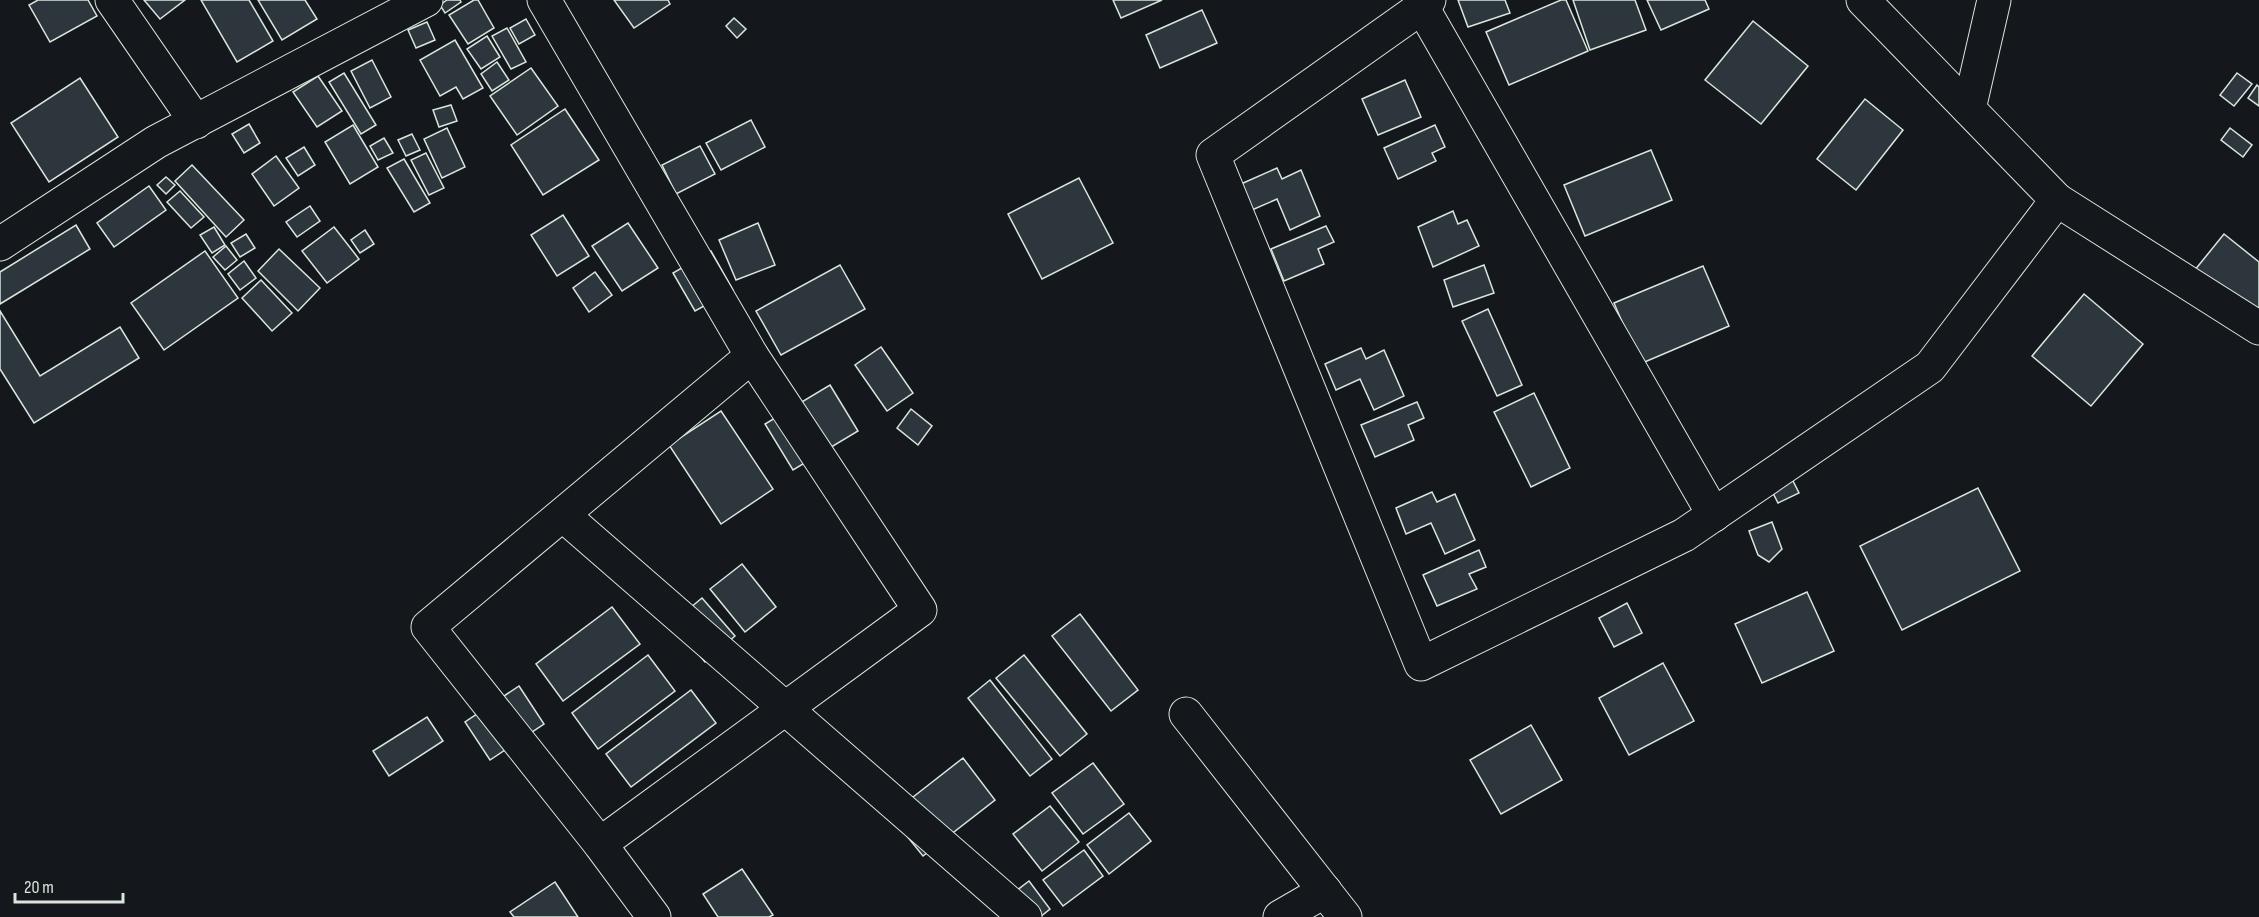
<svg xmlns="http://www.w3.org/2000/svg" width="2259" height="917" viewBox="0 0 2259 917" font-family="'Sofia Sans Condensed',sans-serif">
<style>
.building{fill:#2c363c;stroke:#d8e6dc;stroke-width:1.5}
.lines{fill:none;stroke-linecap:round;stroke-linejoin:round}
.minor-casing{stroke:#d8e6dc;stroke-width:35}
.minor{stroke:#14181c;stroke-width:33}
</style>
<rect width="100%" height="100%" fill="#14181c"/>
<g class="building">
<polygon points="38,0 88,0 97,16 50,42 29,5"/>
<polygon points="144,0 185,0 160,19"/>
<polygon points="201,0 249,0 273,41 237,62"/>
<polygon points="258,0 305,0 317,19 282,40"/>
<polygon points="447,0 460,0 461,2 445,13 440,5"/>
<polygon points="474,0 478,0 494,28 468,44 449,15"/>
<polygon points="614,0 668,0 670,4 634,28"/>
<polygon points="1113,0 1162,0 1121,18"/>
<polygon points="1458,0 1505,0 1510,13 1468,27"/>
<polygon points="1561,0 1566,0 1588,51 1509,85 1486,32"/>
<polygon points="1573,0 1635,0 1646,30 1590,50"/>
<polygon points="1647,0 1705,0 1709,9 1661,30"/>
<polygon points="1202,10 1217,43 1160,68 1146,35"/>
<polygon points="734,18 746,29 737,38 726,26"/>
<polygon points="526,19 535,35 519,44 510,28"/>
<polygon points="1753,21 1808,66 1761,124 1705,80"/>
<polygon points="427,22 435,40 416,48 408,30"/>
<polygon points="507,28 526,62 511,69 492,36"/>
<polygon points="487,36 500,57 481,69 467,49"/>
<polygon points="455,40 483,88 463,99 456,87 440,96 420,60"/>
<polygon points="372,60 391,97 370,108 351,71"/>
<polygon points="497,62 509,80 492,91 481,74"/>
<polygon points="531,68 558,106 517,135 490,96"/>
<polygon points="344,73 376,125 361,134 329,82"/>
<polygon points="2237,73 2252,84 2234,106 2220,95"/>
<polygon points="318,76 342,111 317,127 293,92"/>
<polygon points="80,78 118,137 49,182 11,123"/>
<polygon points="1405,80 1421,117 1378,135 1362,99"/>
<polygon points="2257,85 2259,87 2259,106 2248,98"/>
<polygon points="1865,99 1903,130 1856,190 1817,159"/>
<polygon points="451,105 457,121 439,127 433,110"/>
<polygon points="565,109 599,160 543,195 511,145"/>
<polygon points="751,120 765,147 721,170 706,143"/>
<polygon points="249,124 260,143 244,153 232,134"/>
<polygon points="353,125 378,167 350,184 325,142"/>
<polygon points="1435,125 1445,147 1432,153 1436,161 1398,179 1384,148"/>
<polygon points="447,128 465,167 442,178 424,139"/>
<polygon points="2230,128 2252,145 2243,157 2221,140"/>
<polygon points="412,134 420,150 406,156 398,140"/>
<polygon points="384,138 393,153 378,160 370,146"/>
<polygon points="700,146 715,174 676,194 662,165"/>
<polygon points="304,147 315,165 298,176 286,158"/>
<polygon points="1651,150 1672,200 1585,236 1564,185"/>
<polygon points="426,153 444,188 429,195 411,160"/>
<polygon points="276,156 299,188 274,206 252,174"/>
<polygon points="404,159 430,203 414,212 387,168"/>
<polygon points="192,165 244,220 226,237 175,181"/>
<polygon points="1277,168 1282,179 1301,170 1320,216 1290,230 1277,199 1252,210 1241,184"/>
<polygon points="166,177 175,185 166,194 157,185"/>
<polygon points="1079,178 1113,243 1042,279 1008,214"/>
<polygon points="149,186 166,210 114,247 97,223"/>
<polygon points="180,191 204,217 191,228 167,202"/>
<polygon points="310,206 320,221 297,237 286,222"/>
<polygon points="1453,211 1458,224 1467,220 1479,246 1433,267 1418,227"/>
<polygon points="563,215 589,256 557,276 531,235"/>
<polygon points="628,223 658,268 622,291 592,246"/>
<polygon points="758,223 775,265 736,280 719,240"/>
<polygon points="76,225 90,249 0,304 0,272"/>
<polygon points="1326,226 1334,242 1318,249 1324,264 1284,281 1271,249"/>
<polygon points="214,227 225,245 212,253 200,235"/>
<polygon points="334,227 359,259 327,283 302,251"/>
<polygon points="365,230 374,244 360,253 351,240"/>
<polygon points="246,234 255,248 240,257 231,243"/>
<polygon points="2224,234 2259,262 2259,308 2244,327 2186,281"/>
<polygon points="226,246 237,260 225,270 213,257"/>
<polygon points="279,249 320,288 298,311 258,271"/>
<polygon points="205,251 238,298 164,350 131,303"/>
<polygon points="711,251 733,290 695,311 673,273"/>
<polygon points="244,261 256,278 240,290 228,274"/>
<polygon points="840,265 865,309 781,355 756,311"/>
<polygon points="1484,265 1494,293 1453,307 1444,280"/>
<polygon points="1703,266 1729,326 1640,364 1614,303"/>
<polygon points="595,272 612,295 589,312 573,288"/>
<polygon points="261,280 292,313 272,331 242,298"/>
<polygon points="2084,294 2143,344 2091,406 2032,356"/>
<polygon points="1488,309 1522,385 1497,396 1462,321"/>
<polygon points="0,311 40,376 120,327 139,358 34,423 0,369"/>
<polygon points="881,347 913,393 887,411 855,365"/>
<polygon points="1361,348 1366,359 1384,350 1404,396 1374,410 1360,379 1336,390 1325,364"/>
<polygon points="830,385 858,431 793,470 765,424"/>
<polygon points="1534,393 1570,468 1531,487 1494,412"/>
<polygon points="1417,402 1424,418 1408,425 1414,440 1375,457 1361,425"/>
<polygon points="911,409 932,426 918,445 897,428"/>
<polygon points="721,411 773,489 721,524 669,445"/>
<polygon points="1788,471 1799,493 1778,503 1767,481"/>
<polygon points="1978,488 2020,571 1902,630 1860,546"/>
<polygon points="1432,492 1437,502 1455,494 1475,540 1445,554 1431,523 1406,534 1396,508"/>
<polygon points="1772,522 1782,549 1769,562 1758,555 1749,531"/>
<polygon points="1479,550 1486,567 1469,574 1477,589 1437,606 1423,575"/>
<polygon points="742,564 776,607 745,632 710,589"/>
<polygon points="1807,592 1834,651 1762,683 1735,624"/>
<polygon points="702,598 735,636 705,662 672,623"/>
<polygon points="1627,603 1642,633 1614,647 1599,618"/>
<polygon points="612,607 640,644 563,701 536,664"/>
<polygon points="1080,614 1138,690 1111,711 1052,636"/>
<polygon points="648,655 675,691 598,749 572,713"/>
<polygon points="1024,655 1087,734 1060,756 996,678"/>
<polygon points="1663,663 1694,721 1629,755 1599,698"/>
<polygon points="990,680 1052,759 1030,776 968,698"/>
<polygon points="519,686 544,724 490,760 465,722"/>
<polygon points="691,690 716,723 631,787 606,754"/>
<polygon points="427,717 443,741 389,776 373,751"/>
<polygon points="1531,725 1562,780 1501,814 1470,760"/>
<polygon points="963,758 995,800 923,856 890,815"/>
<polygon points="1093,763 1124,804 1083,834 1052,793"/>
<polygon points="1050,806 1079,842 1042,871 1013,834"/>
<polygon points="1129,813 1151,841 1109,874 1087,845"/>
<polygon points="1084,850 1103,876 1063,906 1043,880"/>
<polygon points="742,869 773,915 769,917 718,917 703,894"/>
<polygon points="1029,881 1050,909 1040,917 994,908"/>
<polygon points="555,882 578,917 514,917 510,912"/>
</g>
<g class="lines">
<g class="minor-casing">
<g id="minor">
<polyline points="112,0 196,122"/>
<polyline points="544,0 752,356 428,627 600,844 654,917"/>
<polyline points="1429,0 1422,7 1213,155 1421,664 1684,535 1930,367 2057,200 1863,0"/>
<polyline points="1422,7 1714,515"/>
<polyline points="1969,109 1994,0"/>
<polyline points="2057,200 2259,328"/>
<polyline points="0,244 156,142 426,0"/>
<polyline points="563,515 1025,917"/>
<polyline points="1186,714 1345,917"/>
<polyline points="600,844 920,610 752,356"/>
<polyline points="1280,917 1325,891"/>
</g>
</g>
<use href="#minor" class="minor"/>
</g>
<path d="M15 893v9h108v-9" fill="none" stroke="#d8e6dc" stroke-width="3"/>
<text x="24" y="893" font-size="18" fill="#d8e6dc" stroke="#14181c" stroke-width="4.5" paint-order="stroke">20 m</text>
</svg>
